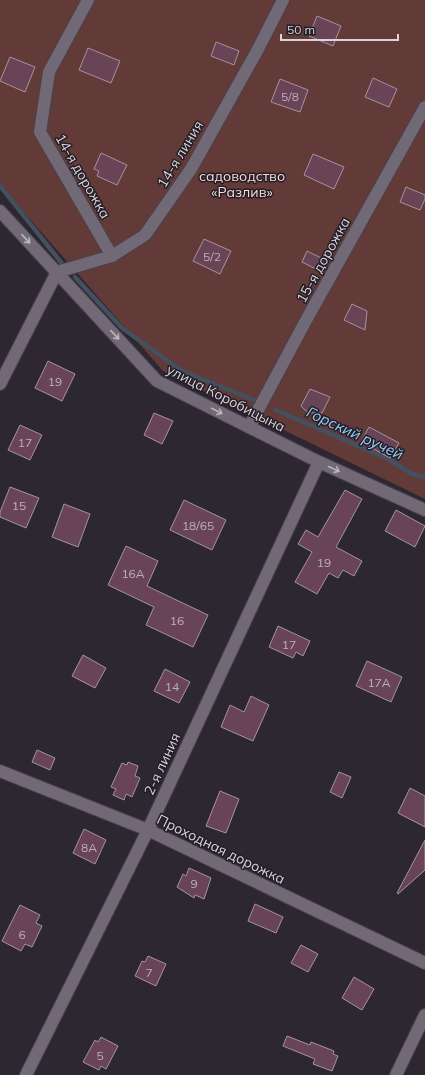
<svg xmlns="http://www.w3.org/2000/svg" width="425" height="1075" viewBox="0 0 425 1075" font-family="Mulish,sans-serif">
<style>
.green{fill:#623a38}
.lines{fill:none;stroke-linecap:round;stroke-linejoin:round}
.stream{stroke:#42505f;stroke-width:4.5}
.building{fill:#694457;stroke:#a3959b}
.street-casing{stroke:#49434c;stroke-width:14}
.street{stroke:#716975;stroke-width:12}
.oneway{stroke:#bab5bd}
.labels{text-anchor:middle;dominant-baseline:central;stroke-width:3;stroke-linejoin:round;paint-order:stroke}
.number-label{font-size:12px;fill:#bdb1bb}
.street-label{font-size:14px;fill:#d9d5dc;stroke:#241e27}
.park-label{font-size:14px;fill:#fbdbd9;stroke:#241e27}
.water-label{font-size:15px;font-style:italic;fill:#95cdfc;stroke:#241e27}
</style>
<rect width="100%" height="100%" fill="#2d2731"/>
<polygon class="green" points="0,0 425,0 425,499 163,371 0,185"/>
<g class="lines">
<g class="stream">
<polyline points="0,186 64,266"/>
<polyline points="75,277 122,328 182,371 254,400"/>
<polyline points="276,410 388,459 412,474 425,477"/>
</g>
</g>
<g class="building">
<polygon points="317,16 341,26 333,46 309,36"/>
<polygon points="216,42 239,51 234,65 211,56"/>
<polygon points="88,48 120,61 111,83 79,70"/>
<polygon points="10,57 35,67 25,92 0,81"/>
<polygon points="373,78 397,89 389,107 365,97"/>
<polygon points="280,79 308,90 300,112 271,102"/>
<polygon points="101,153 127,165 117,185 97,176 99,171 94,169"/>
<polygon points="313,154 344,167 334,189 304,175"/>
<polygon points="406,187 425,195 425,199 420,210 400,202"/>
<polygon points="204,239 231,251 220,274 193,261"/>
<polygon points="307,251 323,259 318,270 302,262"/>
<polygon points="352,304 367,311 365,330 344,320"/>
<polygon points="48,361 75,374 62,401 35,388"/>
<polygon points="310,389 330,397 322,413 312,413 306,411 301,406"/>
<polygon points="154,413 173,421 162,444 144,435"/>
<polygon points="20,425 42,435 30,460 8,450"/>
<polygon points="369,427 399,443 390,458 361,442"/>
<polygon points="10,487 39,498 26,528 0,517 0,512"/>
<polygon points="345,490 362,499 336,547 362,561 354,576 343,570 338,578 329,573 317,594 295,582 312,552 298,544 306,530 318,537"/>
<polygon points="184,500 226,520 212,550 170,530"/>
<polygon points="64,504 90,514 78,547 52,537"/>
<polygon points="396,510 425,526 415,547 385,531"/>
<polygon points="126,546 158,561 147,586 208,615 193,647 146,625 154,607 108,585"/>
<polygon points="278,626 310,641 303,656 296,652 293,658 269,647"/>
<polygon points="83,655 106,668 95,688 72,676"/>
<polygon points="367,661 402,677 391,702 356,686"/>
<polygon points="165,669 190,682 179,703 154,691"/>
<polygon points="251,696 269,705 253,741 221,727 230,705 244,712"/>
<polygon points="37,750 55,758 50,770 32,762"/>
<polygon points="128,762 138,766 135,776 140,778 132,797 126,794 124,800 113,795 116,789 111,787 122,763 127,765"/>
<polygon points="339,772 351,777 342,798 330,792"/>
<polygon points="410,788 425,796 425,827 398,813"/>
<polygon points="220,791 239,799 226,833 206,826"/>
<polygon points="84,829 106,840 95,864 73,853"/>
<polygon points="425,840 425,870 398,894 397,893"/>
<polygon points="189,868 211,878 204,899 195,895 194,898 177,887 183,874 186,876"/>
<polygon points="255,904 283,917 276,933 248,921"/>
<polygon points="20,905 40,915 36,923 42,926 32,947 25,944 21,951 2,941"/>
<polygon points="301,945 318,954 308,972 291,963"/>
<polygon points="148,956 166,964 156,986 135,976 142,961 145,962"/>
<polygon points="354,977 374,989 362,1010 342,998"/>
<polygon points="287,1036 310,1045 311,1042 334,1051 333,1054 338,1056 332,1071 313,1064 315,1059 283,1046"/>
<polygon points="101,1037 118,1046 106,1069 101,1066 99,1070 83,1062 95,1040 98,1042"/>
</g>
<g class="lines">
<g class="street-casing">
<g id="street">
<polyline points="88,0 49,72 40,132 112,256"/>
<polyline points="0,211 157,381 319,462 425,510"/>
<polyline points="0,384 57,272 112,256 145,235 191,169 257,51 283,0"/>
<polyline points="249,427 304,324 425,107"/>
<polyline points="0,771 148,830 425,963"/>
<polyline points="26,1075 148,830 319,462"/>
<polyline points="396,1075 425,1015"/>
</g>
</g>
<use href="#street" class="street"/>
</g>
<defs><path id="oneway-shaft" d="M-6 0H5M1.5-3L5.5 0L1.5 3" fill="none" stroke-width="1.6" stroke-linecap="round" stroke-linejoin="round"/></defs>
<g class="oneway">
<use href="#oneway-shaft" transform="translate(26 239) rotate(47)"/>
<use href="#oneway-shaft" transform="translate(115 335) rotate(47)"/>
<use href="#oneway-shaft" transform="translate(217 411) rotate(27)"/>
<use href="#oneway-shaft" transform="translate(334 469) rotate(25)"/>
</g>
<g class="labels">
<g class="number-label">
<text x="290" y="96">5/8</text>
<text x="212" y="256">5/2</text>
<text x="55" y="381">19</text>
<text x="25" y="442">17</text>
<text x="19" y="505">15</text>
<text x="198" y="525">18/65</text>
<text x="324" y="562">19</text>
<text x="133" y="573">16А</text>
<text x="177" y="620">16</text>
<text x="289" y="644">17</text>
<text x="379" y="682">17А</text>
<text x="172" y="686">14</text>
<text x="89" y="847">8А</text>
<text x="194" y="883">9</text>
<text x="22" y="934">6</text>
<text x="149" y="972">7</text>
<text x="100" y="1055">5</text>
</g>
<g class="street-label">
<text transform="translate(180 154) rotate(-59)">14-я линия</text>
<text transform="translate(83 176) rotate(60)">14-я дорожка</text>
<text transform="translate(323 260) rotate(-61)">15-я дорожка</text>
<text transform="translate(226 398) rotate(27)">улица Коробицына</text>
<text transform="translate(162 764) rotate(-65)">2-я линия</text>
<text transform="translate(221 849) rotate(26)">Проходная дорожка</text>
</g>
<g class="park-label">
<text x="242" y="176">садоводство<tspan x="242" dy="16">«Разлив»</tspan></text>
</g>
<g class="water-label">
<text transform="translate(355 433) rotate(25)">Горский ручей</text>
</g>
</g>
<path d="M281 34v6h117v-6" fill="none" stroke="#d9d5dc" stroke-width="2"/>
<text x="287" y="34" font-size="12" fill="#d9d5dc" stroke="#241e27" stroke-width="3" paint-order="stroke">50 m</text>
</svg>
